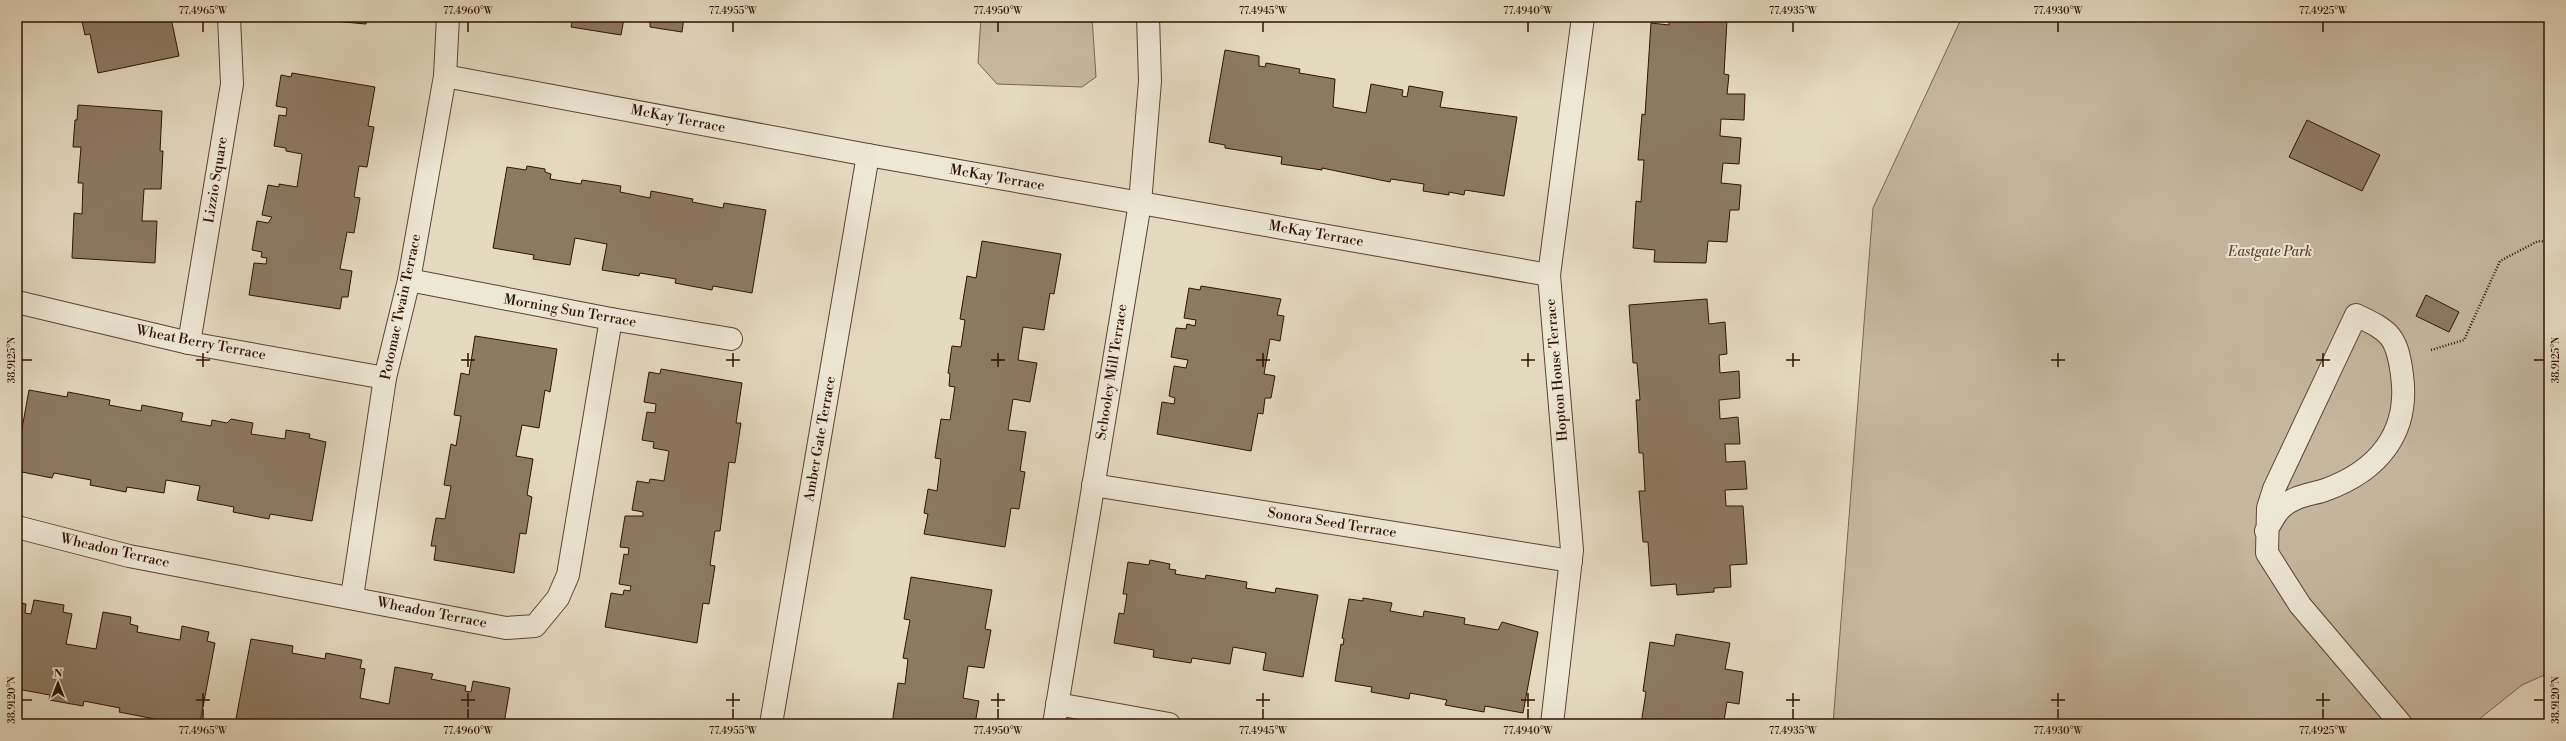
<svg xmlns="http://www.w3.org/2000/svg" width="2566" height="741" viewBox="0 0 2566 741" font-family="'Libre Bodoni',serif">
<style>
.green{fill:#c5b89f;stroke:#7a6550}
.building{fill:#8d7a63;stroke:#2f1200}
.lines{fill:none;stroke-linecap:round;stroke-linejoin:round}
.lane-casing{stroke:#5c4430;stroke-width:24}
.street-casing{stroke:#5c4430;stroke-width:24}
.path{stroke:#2f1200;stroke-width:2.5;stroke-dasharray:1 2;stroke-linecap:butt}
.lane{stroke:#ede7d5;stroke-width:22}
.street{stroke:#ede7d5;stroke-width:22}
.ticks{fill:none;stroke:#2f1200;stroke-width:1.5}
.labels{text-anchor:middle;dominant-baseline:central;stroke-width:4;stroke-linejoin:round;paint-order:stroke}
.street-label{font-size:14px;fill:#2f1200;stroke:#ede7d5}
.park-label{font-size:14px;font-style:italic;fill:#5c4430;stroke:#ede7d5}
.neatline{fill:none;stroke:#2f1200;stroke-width:1.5}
.ticks-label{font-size:10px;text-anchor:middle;fill:#2f1200}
</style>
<rect width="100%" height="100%" fill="#e4dabf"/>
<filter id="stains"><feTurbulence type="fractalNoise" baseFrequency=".005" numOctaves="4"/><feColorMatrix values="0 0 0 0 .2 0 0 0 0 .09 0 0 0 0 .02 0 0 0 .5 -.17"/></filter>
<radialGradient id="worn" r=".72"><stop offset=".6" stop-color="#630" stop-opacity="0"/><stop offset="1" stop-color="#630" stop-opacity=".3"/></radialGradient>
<g class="green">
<polygon points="981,17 1092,17 1096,77 1082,87 997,84 978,63"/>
<polygon points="1962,17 2549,17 2549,673 2522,685 2473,724 1833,724 1873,208"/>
</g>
<g class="building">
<polygon points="81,17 171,18 179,56 98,73 90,34 85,35"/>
<polygon points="287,17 367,17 366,24"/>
<polygon points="573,17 684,17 682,32 650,27 650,22 624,18 621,35 571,27"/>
<polygon points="1669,17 1727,20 1724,74 1729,75 1727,94 1745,94 1744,120 1721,119 1720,136 1741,138 1739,164 1723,163 1721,183 1741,185 1739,210 1730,210 1727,242 1708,241 1706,263 1654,262 1655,250 1633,248 1636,201 1641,202 1644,160 1638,160 1642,114 1645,115 1651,23 1669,25"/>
<polygon points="1225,50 1259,56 1259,66 1265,67 1266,63 1300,69 1299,73 1335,79 1333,107 1366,113 1371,84 1403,90 1402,96 1407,97 1409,86 1443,92 1440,107 1517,117 1504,196 1465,190 1464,195 1449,192 1449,195 1423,191 1424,184 1391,179 1390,182 1322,168 1322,170 1281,164 1282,157 1225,148 1225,145 1209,142"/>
<polygon points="292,73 375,87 368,126 374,127 367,167 359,166 354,197 360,198 354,233 347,232 340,269 352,271 348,297 342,297 340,309 249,295 254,263 266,264 267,258 261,257 262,252 252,250 257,221 268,223 272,217 262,215 268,185 279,187 279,184 297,187 302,154 286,151 286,148 274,146 279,115 286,116 287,108 276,106 281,75 291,77"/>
<polygon points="78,105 162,111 160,151 163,151 161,189 144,189 142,221 157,221 155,263 72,258 74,213 82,214 83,183 78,183 81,147 73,147 75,120 77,120"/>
<polygon points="2307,120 2380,155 2362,191 2289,157"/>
<polygon points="527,166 545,169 545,172 551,174 550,179 581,184 582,180 621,186 620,192 650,198 651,191 693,199 692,202 723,208 724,203 766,210 752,293 713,286 712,290 675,283 676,279 640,273 639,276 602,270 607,244 575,238 570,265 533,259 534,255 493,248 507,167 526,170"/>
<polygon points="982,241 1061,254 1054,294 1050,293 1044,330 1023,327 1018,360 1037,363 1030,402 1013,399 1008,430 1026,432 1020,471 1025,472 1019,509 1011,508 1005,547 924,534 928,514 924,513 928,489 937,491 941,459 935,458 941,419 950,420 955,387 949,386 950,374 948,373 952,346 961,347 965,320 960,319 967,276 976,278"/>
<polygon points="1201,286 1281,299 1277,315 1284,316 1280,341 1270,339 1264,374 1275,376 1271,398 1265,398 1263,414 1258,413 1251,451 1157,434 1162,402 1174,404 1175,398 1169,396 1174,366 1186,368 1188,360 1171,357 1176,328 1186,329 1187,324 1195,326 1196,320 1184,318 1189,288 1200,290"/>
<polygon points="2426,295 2459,312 2449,332 2416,316"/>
<polygon points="1707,299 1709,324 1725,322 1727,354 1719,355 1720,373 1739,371 1740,398 1719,400 1720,419 1738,417 1740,444 1725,444 1726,462 1745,461 1747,489 1725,490 1726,506 1743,506 1747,564 1730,565 1731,587 1714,588 1714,592 1677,595 1676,584 1651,586 1648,542 1643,542 1639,491 1645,491 1643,453 1639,453 1636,400 1640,400 1637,363 1633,363 1629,305"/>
<polygon points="475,336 557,349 550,392 545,390 539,428 522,425 516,456 533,459 527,495 532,497 526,534 520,533 514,573 434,560 436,546 431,546 436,518 445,519 451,486 444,485 451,444 456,446 461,416 454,415 461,373 469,375"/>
<polygon points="661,369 742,383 736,423 741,423 735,463 729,462 720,531 715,531 710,565 715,566 709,604 703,603 697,643 605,627 611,593 623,595 624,590 630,591 631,586 619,584 624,554 628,555 629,548 620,547 625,516 643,516 643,512 632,510 637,481 649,483 650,479 664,481 669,451 653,448 654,442 642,440 647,412 655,413 656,404 644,402 649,372 660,374"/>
<polygon points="29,390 67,397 68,392 110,400 109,405 141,411 142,405 183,413 181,421 211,426 212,420 227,423 231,419 253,423 251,434 285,439 286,430 310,434 309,438 326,442 312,521 270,514 269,519 233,512 234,507 197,500 200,486 166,480 164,493 127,487 126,492 90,485 91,480 54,473 52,478 17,471 17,456"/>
<polygon points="1150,560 1170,564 1169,569 1176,570 1175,574 1205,579 1206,575 1247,582 1246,588 1275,593 1276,588 1318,595 1303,677 1263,670 1266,653 1233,647 1230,664 1192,658 1191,663 1153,657 1154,650 1114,643 1119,613 1124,614 1127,594 1123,594 1128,562 1149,565"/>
<polygon points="911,577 992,590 985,629 991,630 984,668 968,666 963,698 979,701 975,724 892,724 898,683 905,684 908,659 903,658 910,620 904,619"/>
<polygon points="1363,598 1392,603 1390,611 1423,617 1424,611 1465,618 1464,624 1498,630 1502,622 1538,632 1523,713 1485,706 1484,712 1445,705 1447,700 1410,693 1409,699 1371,692 1372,687 1335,681 1341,644 1343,645 1344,639 1342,638 1349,599 1363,601"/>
<polygon points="34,600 64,605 63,612 72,614 66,644 96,649 103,612 131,617 130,624 138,626 137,632 180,640 182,626 209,632 207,641 215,643 200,723 176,719 175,723 119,712 120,708 89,702 84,701 83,706 49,700 50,695 17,689 17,602 26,604 25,613 31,614"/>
<polygon points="1676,634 1730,643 1725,669 1743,672 1739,704 1727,702 1724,721 1743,724 1641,724 1646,692 1643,691 1650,642 1674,646"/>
<polygon points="251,639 293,646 292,653 325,659 326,653 362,660 360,668 365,669 360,698 389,704 395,667 433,674 431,679 466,686 465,691 471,692 473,681 510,688 504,724 235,724"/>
</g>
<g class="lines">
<g class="lane-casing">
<path id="lane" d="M2266 531C2270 524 2275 514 2281 508 2293 496 2310 495 2325 490 2378 471 2410 433 2402 375 2397 336 2390 331 2356 315L2274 489 2268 508 2267 553 2300 605 2401 724"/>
</g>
<g class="street-casing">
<g id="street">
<polyline points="445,76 868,155 1549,275"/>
<polyline points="409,280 611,319 731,339"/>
<polyline points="17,302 189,343 385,378"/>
<polyline points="189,343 232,84 229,17"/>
<polyline points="1093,485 1571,561"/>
<polyline points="17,527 129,556 506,628 535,626 558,598 568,575 611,319"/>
<polyline points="352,597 385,378 409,280 445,76 448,17"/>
<polyline points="1057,704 1169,724"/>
<polyline points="771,724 868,155"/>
<polyline points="1054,724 1140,203 1150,81 1148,17"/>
<polyline points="1552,724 1572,550 1549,275 1583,17"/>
</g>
</g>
<polyline class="path" points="2431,350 2464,340 2500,261 2538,241 2549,242"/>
<use href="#lane" class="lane"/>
<use href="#street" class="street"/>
</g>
<path class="ticks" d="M203 22V32M468 22V32M733 22V32M998 22V32M1263 22V32M1528 22V32M1793 22V32M2058 22V32M2323 22V32M203 353V367M468 353V367M733 353V367M998 353V367M1263 353V367M1528 353V367M1793 353V367M2058 353V367M2323 353V367M22 360H32M196 360H210M461 360H475M726 360H740M991 360H1005M1256 360H1270M1521 360H1535M1786 360H1800M2051 360H2065M2316 360H2330M2534 360H2544M203 693V707M468 693V707M733 693V707M998 693V707M1263 693V707M1528 693V707M1793 693V707M2058 693V707M2323 693V707M22 700H32M196 700H210M461 700H475M726 700H740M991 700H1005M1256 700H1270M1521 700H1535M1786 700H1800M2051 700H2065M2316 700H2330M2534 700H2544M203 709V719M468 709V719M733 709V719M998 709V719M1263 709V719M1528 709V719M1793 709V719M2058 709V719M2323 709V719"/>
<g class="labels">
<g class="street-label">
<text transform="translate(678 119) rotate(11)">McKay Terrace</text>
<text transform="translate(997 178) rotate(10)">McKay Terrace</text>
<text transform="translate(216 180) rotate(-81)">Lizzio Square</text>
<text transform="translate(1316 234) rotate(10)">McKay Terrace</text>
<text transform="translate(401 307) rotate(-78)">Potomac Twain Terrace</text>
<text transform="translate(570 311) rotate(10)">Morning Sun Terrace</text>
<text transform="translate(201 343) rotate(11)">Wheat Berry Terrace</text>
<text transform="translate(1557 370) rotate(-95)">Hopton House Terrace</text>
<text transform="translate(1112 372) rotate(-81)">Schooley Mill Terrace</text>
<text transform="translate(820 439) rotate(-80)">Amber Gate Terrace</text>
<text transform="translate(1332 523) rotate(9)">Sonora Seed Terrace</text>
<text transform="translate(115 551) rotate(13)">Wheadon Terrace</text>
<text transform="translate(432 613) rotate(11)">Wheadon Terrace</text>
</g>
<g class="park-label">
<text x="2270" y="252">Eastgate Park</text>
</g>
</g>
<rect width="2566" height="741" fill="none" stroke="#e4dabf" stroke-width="44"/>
<g transform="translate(58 683)" stroke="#ede7d5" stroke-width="3" paint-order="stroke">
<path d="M0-3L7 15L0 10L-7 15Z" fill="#2f1200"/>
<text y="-6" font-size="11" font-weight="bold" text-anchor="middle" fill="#2f1200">N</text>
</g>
<rect x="22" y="22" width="2522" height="697" class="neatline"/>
<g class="ticks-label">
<text x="203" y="14">77.4965°W</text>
<text x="468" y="14">77.4960°W</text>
<text x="733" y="14">77.4955°W</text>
<text x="998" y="14">77.4950°W</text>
<text x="1263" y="14">77.4945°W</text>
<text x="1528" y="14">77.4940°W</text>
<text x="1793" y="14">77.4935°W</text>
<text x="2058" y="14">77.4930°W</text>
<text x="2323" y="14">77.4925°W</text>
<text transform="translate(11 360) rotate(-90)" y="4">38.9125°N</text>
<text transform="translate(2555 360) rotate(-90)" y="4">38.9125°N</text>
<text transform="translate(11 700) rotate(-90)" y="4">38.9120°N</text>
<text transform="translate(2555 700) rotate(-90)" y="4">38.9120°N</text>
<text x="203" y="734">77.4965°W</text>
<text x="468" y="734">77.4960°W</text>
<text x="733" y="734">77.4955°W</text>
<text x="998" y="734">77.4950°W</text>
<text x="1263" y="734">77.4945°W</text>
<text x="1528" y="734">77.4940°W</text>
<text x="1793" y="734">77.4935°W</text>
<text x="2058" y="734">77.4930°W</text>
<text x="2323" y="734">77.4925°W</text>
</g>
<rect width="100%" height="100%" filter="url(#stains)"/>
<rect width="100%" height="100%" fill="url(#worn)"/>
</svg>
